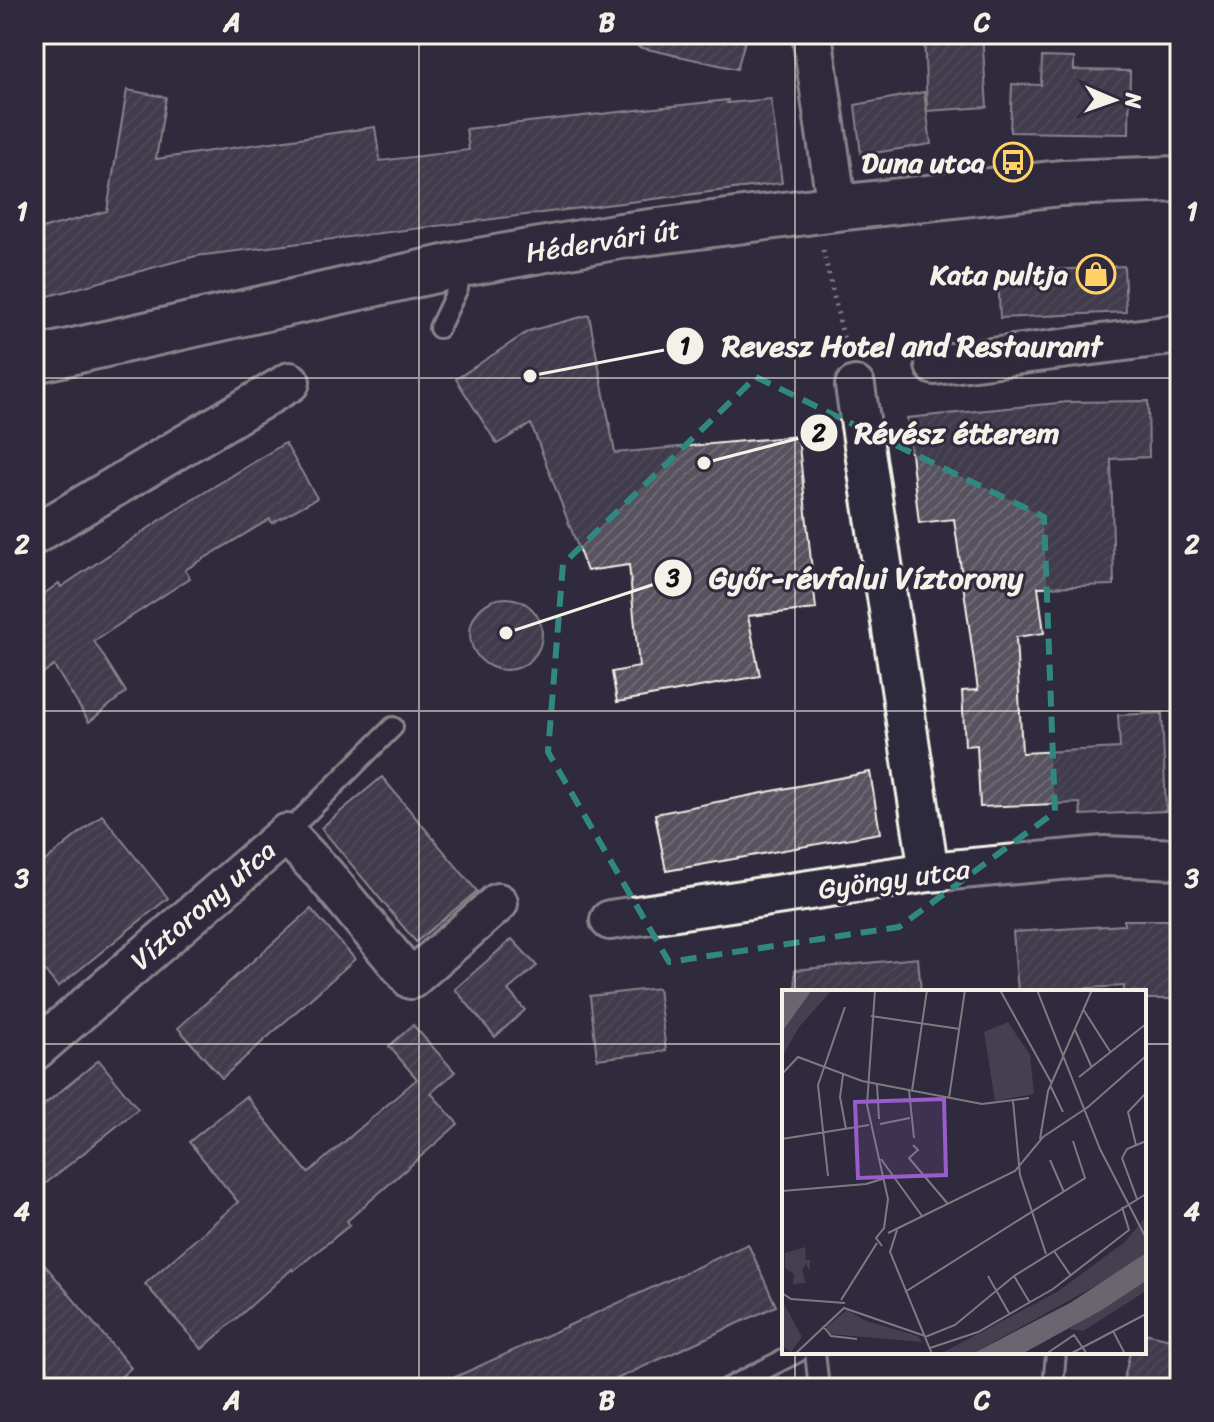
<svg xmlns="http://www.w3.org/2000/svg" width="1214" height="1422" viewBox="0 0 1214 1422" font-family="Sriracha,sans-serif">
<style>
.building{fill:url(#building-hatch);stroke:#f4f1e8;stroke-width:2}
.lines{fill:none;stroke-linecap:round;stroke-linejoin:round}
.service-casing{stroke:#f4f1e8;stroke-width:24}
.minor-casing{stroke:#f4f1e8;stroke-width:44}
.tertiary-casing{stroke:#f4f1e8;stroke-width:50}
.path{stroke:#f4f1e8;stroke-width:5;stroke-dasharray:2 6;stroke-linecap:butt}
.service{stroke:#2f2a3d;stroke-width:18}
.minor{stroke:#2f2a3d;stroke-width:38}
.tertiary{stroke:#2f2a3d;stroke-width:44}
.marked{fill:none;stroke:#318880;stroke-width:6;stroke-dasharray:16 10;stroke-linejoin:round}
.grid{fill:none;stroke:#f4f1e8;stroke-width:2;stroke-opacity:0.55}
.labels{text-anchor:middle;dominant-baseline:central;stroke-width:6;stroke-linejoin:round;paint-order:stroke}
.poi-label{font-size:28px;font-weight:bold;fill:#f4f1e8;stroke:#2f2a3d;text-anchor:end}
.street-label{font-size:28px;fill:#f4f1e8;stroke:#2f2a3d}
.inset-road{fill:none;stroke:#7e7a81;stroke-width:2}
.view{fill:#995dc9;fill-opacity:0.15;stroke:#995dc9;stroke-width:4}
.inset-edge{fill:none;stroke:#f4f1e8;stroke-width:4}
.leader{fill:none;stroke:#f4f1e8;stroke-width:3}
.callout-dot{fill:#f4f1e8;stroke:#2f2a3d;stroke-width:3}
.mark-label{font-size:24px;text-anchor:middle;font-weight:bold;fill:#111}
.callout-label{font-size:30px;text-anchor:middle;font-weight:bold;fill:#f4f1e8;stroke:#2f2a3d;stroke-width:6;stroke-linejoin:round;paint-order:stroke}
.neatline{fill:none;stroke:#f4f1e8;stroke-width:3}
.grid-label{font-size:26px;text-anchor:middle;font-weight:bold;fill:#f4f1e8}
</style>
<defs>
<pattern id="building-hatch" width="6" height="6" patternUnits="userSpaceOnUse" patternTransform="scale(2)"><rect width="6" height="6" fill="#56525f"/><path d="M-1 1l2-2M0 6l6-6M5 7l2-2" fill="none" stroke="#6f6b76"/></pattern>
</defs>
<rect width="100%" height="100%" fill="#2f2a3d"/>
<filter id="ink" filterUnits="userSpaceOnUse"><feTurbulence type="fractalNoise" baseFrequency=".0125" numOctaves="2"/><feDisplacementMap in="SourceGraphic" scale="16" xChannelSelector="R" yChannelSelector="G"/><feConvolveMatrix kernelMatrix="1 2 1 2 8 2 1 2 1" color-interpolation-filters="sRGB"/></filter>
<g filter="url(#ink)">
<g class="building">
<polygon points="640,34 747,34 737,69 638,47"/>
<polygon points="924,34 982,34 987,107 927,111"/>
<polygon points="1042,57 1074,58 1074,70 1130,71 1129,134 1010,132 1012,84 1041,85"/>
<polygon points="127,90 166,97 156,159 375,127 380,161 469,150 466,129 728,100 727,103 771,99 782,183 196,256 34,300 34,231 107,211"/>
<polygon points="924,92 931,144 861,155 855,105"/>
<polygon points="1124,266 1126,312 1000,318 998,273"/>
<polygon points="589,315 615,453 798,436 816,609 748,616 760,676 617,702 612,672 639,667 629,565 587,571 531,424 497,444 456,379 529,331"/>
<polygon points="1148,401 1149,457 1111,459 1114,585 1038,587 1044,633 1016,637 1022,753 1120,748 1118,715 1162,713 1166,811 1081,815 1080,803 980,807 977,745 965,746 962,691 978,690 954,519 919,523 907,418 1068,402"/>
<polygon points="285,443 317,498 272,523 270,519 185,570 190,578 94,641 126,692 89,722 54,666 34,679 34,601 59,583 61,587 171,513"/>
<circle cx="506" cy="634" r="36"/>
<polygon points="870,772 880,833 666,871 655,814"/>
<polygon points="382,777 477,891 416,942 321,828"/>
<polygon points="102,815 168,898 58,987 34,957 34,870"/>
<polygon points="311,909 355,959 222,1078 178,1028"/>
<polygon points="1124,920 1180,920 1180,999 1144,999 1144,992 1124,992 1124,986 1018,992 1013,932 1124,925"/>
<polygon points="512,939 537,966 508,990 525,1010 495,1037 455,989"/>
<polygon points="918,958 921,992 796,992 795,970"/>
<polygon points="658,988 666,1051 597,1059 590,996"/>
<polygon points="413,1025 455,1072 431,1093 458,1124 347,1221 350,1225 293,1271 292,1269 202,1349 145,1284 238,1202 189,1142 246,1096 308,1173 417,1079 389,1046"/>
<polygon points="99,1060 138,1109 34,1193 34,1113"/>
<polygon points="748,1244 776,1306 597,1388 431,1388"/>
<polygon points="34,1252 131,1368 108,1388 63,1388 34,1354"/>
<polygon points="1144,1333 1180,1341 1180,1388 1122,1388 1130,1352 1144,1352"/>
</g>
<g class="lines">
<g class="service-casing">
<g id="service">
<polyline points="439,328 458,288 462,264"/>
<polyline points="286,834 393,727"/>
<polyline points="815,1352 819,1388"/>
<polyline points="728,1388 798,1352"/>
<polyline points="1053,1388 1056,1352"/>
</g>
</g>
<g class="minor-casing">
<g id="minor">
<polyline points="812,34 837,208"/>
<polyline points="935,365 1180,334"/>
<polyline points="855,386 929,872"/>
<polyline points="34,535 290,382"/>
<polyline points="610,920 929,872 1104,856 1180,859"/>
<polyline points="34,1051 286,834 325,875 411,979 498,903"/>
</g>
</g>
<g class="tertiary-casing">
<polyline id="tertiary" points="34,360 462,264 620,236 837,208 1061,183 1180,179"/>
</g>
<polyline class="path" points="823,250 846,349"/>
<use href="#service" class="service"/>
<use href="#minor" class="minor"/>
<use href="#tertiary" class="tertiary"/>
</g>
</g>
<path d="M0 0H1214V1422H0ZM756 377 1044 517 1055 812 899 927 669 962 548 752 563 564Z" fill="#2f2a3d" fill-opacity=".55" fill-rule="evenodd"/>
<path class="marked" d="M756 377 1044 517 1055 812 899 927 669 962 548 752 563 564Z"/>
<path class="grid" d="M419 34V1388M795 34V992M34 378H1180M34 711H1180M34 1044H784M1144 1044H1180M795 1352V1388"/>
<defs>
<g id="bus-ring" transform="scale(2)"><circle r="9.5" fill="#2f2a3d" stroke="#ffd166" stroke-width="1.5"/><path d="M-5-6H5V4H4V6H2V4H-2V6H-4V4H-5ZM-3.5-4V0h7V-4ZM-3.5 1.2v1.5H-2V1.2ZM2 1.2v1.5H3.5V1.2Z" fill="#ffd166"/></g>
<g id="shop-ring" transform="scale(2)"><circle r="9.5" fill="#2f2a3d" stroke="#ffd166" stroke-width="1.5"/><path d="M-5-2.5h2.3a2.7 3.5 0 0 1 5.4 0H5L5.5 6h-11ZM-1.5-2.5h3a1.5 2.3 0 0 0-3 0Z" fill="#ffd166"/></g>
</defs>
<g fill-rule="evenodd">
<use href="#bus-ring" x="1013" y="162"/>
<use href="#shop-ring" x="1096" y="274"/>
</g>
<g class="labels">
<g class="poi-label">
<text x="985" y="162">Duna utca</text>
<text x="1068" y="274">Kata pultja</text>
</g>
<g class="street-label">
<text transform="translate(603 241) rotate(-9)">Hédervári út</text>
<text transform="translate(894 879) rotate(-8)">Gyöngy utca</text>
<text transform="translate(203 905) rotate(-41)">Víztorony utca</text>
</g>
</g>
<g transform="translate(782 990)">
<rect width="364" height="364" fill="#2f2a3d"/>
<path d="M364 226V263L335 284 190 364H158L275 302 343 252ZM364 291V301L301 341 287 339Z" fill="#454050"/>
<path d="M30 0H50L17 37 0 67V42Z" fill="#454050"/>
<path d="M226 32 248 65 252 104 213 111 202 42Z" fill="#454050"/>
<path d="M23 257 24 270H28V281L24 274 20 281 24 293 11 294 12 284 3 278V263ZM0 310 20 347 9 362 0 356ZM65 320 84 331 136 346 140 352 48 344 44 337Z" fill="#454050"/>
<path d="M1 0H30L0 42V1ZM364 263V291L318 321 240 364H190L288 313Z" fill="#6a6670"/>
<path class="inset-road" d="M93 0 85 115 106 209 102 238 94 248 100 256M218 0 269 92M255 0 318 159 364 248M301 19 329 63M89 26 178 39M293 40 310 78M281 66 310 0M0 84 16 67 80 91 200 114 247 108M61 85 58 107 64 139M297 87 364 34M95 94 97 129M268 95 281 122M127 100 132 148M130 101 145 0M167 108 183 0M231 111 238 185 264 264M98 134 128 128M0 149 87 135M258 149 266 101 281 67M131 155 136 160 127 168 166 214M354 155 346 122 364 103M99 169 140 226M268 170 282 202M46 186 36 95 63 17M0 201 84 194 110 186M355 209 340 168 345 159 364 151M115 240 108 262 150 364M106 243 233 181 261 147 306 117 364 66M272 261 289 286M206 286 227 323M232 286 248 313M123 302 303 188 291 151M0 303 9 309 63 313M59 310 95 253M41 336 49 346 75 349M331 341 343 364M143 347 173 335 232 286 364 204M148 358 196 342 271 299 347 240 340 217M13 364 62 318 143 346M264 364 292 345 305 364M288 364 364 324"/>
<path class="view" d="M162 109 164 185 76 188 73 112Z"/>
<rect width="364" height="364" class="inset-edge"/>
</g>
<path class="leader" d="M530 376L685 346M704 463L819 433M506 633L673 578"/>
<g class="callout-dot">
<circle cx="530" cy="376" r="8"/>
<circle cx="704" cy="463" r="8"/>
<circle cx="506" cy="633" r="8"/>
<circle cx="685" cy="346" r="20"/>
<circle cx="819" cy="433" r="20"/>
<circle cx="673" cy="578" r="20"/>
</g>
<g class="mark-label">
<text x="685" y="354">1</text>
<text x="819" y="441">2</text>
<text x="673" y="586">3</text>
</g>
<g class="callout-label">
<text x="912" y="356">Revesz Hotel and Restaurant</text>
<text x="957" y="443">Révész étterem</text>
<text x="866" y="588">Győr-révfalui Víztorony</text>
</g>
<rect width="1214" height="1422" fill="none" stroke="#2f2a3d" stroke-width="88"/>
<g transform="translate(1114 100) rotate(92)" stroke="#2f2a3d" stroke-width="6" paint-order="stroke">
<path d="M0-6L14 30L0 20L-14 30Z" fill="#f4f1e8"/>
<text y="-12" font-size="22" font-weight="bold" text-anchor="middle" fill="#f4f1e8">N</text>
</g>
<rect x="44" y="44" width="1126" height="1334" class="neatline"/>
<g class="grid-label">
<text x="232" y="31">A</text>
<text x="607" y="31">B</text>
<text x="982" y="31">C</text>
<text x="22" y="220">1</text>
<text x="1192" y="220">1</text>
<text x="22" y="553">2</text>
<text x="1192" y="553">2</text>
<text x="22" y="887">3</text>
<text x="1192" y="887">3</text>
<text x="22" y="1220">4</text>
<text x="1192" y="1220">4</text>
<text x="232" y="1409">A</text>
<text x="607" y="1409">B</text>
<text x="982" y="1409">C</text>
</g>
</svg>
